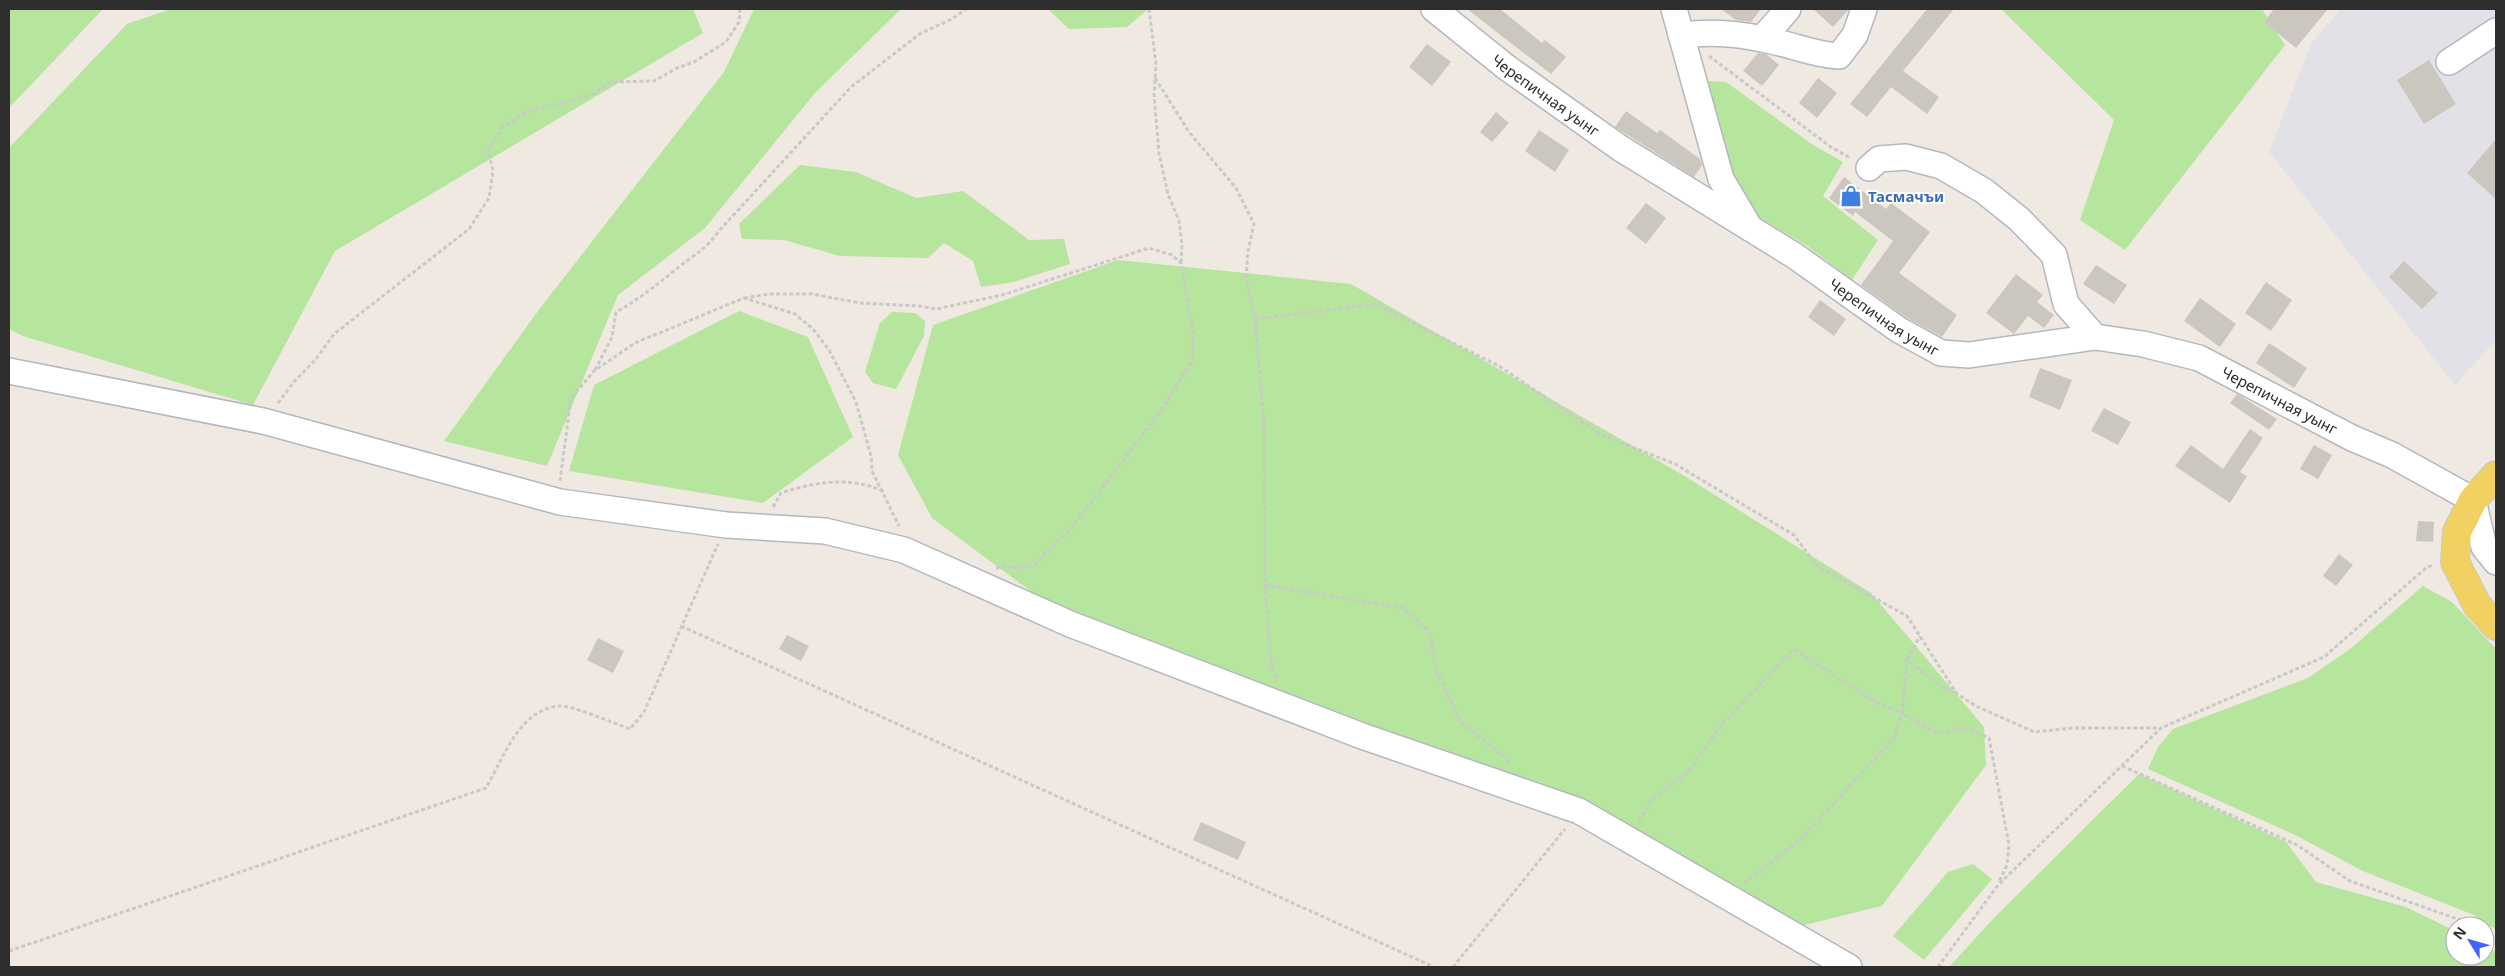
<svg xmlns="http://www.w3.org/2000/svg" width="2505" height="976" viewBox="0 0 2505 976" font-family="'Noto Sans',sans-serif">
<style>
.industrial{fill:#e3e1e8}
.green{fill:#b6e59e}
.building{fill:#cbc7bf}
.lines{fill:none;stroke-linecap:round;stroke-linejoin:round}
.minor-casing{stroke:#b4b7c1;stroke-width:28}
.major-casing{stroke:#c9c9c9;stroke-width:30}
.path{stroke:#c9c9c9;stroke-width:3;stroke-dasharray:4 2.5;stroke-linecap:butt}
.minor{stroke:#fff;stroke-width:25}
.major{stroke:#f2d163;stroke-width:28}
.labels{text-anchor:middle;dominant-baseline:central;stroke-width:4;stroke-linejoin:round;paint-order:stroke}
.street-label{font-size:15px;fill:#2e2e2e;stroke:#fff}
.shop-label{font-size:15px;font-weight:bold;fill:#366cbe;stroke:#fff;text-anchor:start}
</style>
<rect width="100%" height="100%" fill="#efe9e1"/>
<polygon class="industrial" points="2341,9 2496,9 2496,340 2455,385 2269,152 2311,44"/>
<g class="green">
<polygon points="9,9 103,9 9,108"/>
<polygon points="171,9 693,9 703,33 335,251 253,405 23,336 9,329 9,148 127,24"/>
<polygon points="754,9 901,9 815,93 705,228 618,295 547,466 444,441 541,307 724,72"/>
<polygon points="1048,9 1146,9 1146,11 1127,27 1069,29"/>
<polygon points="2001,9 2262,9 2285,45 2125,250 2080,220 2114,120"/>
<polygon points="1706,81 1726,82 1813,145 1843,162 1823,196 1878,240 1852,280 1806,245 1758,217 1727,163"/>
<polygon points="800,165 856,172 916,198 963,191 1029,240 1064,239 1070,264 1014,282 981,287 973,261 944,243 928,258 840,256 784,240 742,239 739,224"/>
<polygon points="1118,260 1351,284 1683,475 1871,593 1984,727 1986,765 1882,906 1792,928 1616,819 1418,742 1056,610 932,518 898,455 933,325"/>
<polygon points="739,311 808,337 853,437 763,503 569,471 594,385"/>
<polygon points="892,312 915,313 925,321 924,336 896,389 873,383 865,372 880,323"/>
<polygon points="2423,586 2452,602 2496,649 2496,930 2474,915 2363,871 2295,835 2148,769 2158,747 2173,729 2308,678 2350,649"/>
<polygon points="2139,774 2286,842 2316,882 2406,907 2455,931 2455,956 2485,956 2485,946 2496,952 2496,967 1949,967 1994,918"/>
<polygon points="1973,864 1992,879 1924,960 1893,936 1948,872"/>
</g>
<g class="building">
<polygon points="1467,9 1500,9 1542,43 1545,40 1566,57 1551,74"/>
<polygon points="1721,9 1761,9 1751,22 1736,20"/>
<polygon points="1813,9 1849,9 1833,27"/>
<polygon points="1927,9 1954,9 1903,71 1939,97 1927,114 1891,87 1867,117 1850,104"/>
<polygon points="2274,9 2328,9 2296,48 2264,22"/>
<polygon points="1427,44 1451,62 1432,86 1409,67"/>
<polygon points="1758,53 1766,54 1779,65 1762,86 1743,71"/>
<polygon points="2429,60 2456,104 2424,124 2397,80"/>
<polygon points="1818,78 1837,93 1817,118 1799,103"/>
<polygon points="1626,111 1657,133 1660,130 1700,159 1702,165 1694,177 1615,127"/>
<polygon points="1496,112 1509,123 1492,142 1480,132"/>
<polygon points="1539,130 1569,150 1555,172 1525,151"/>
<polygon points="2496,139 2496,199 2467,173"/>
<polygon points="1844,177 1886,209 1891,203 1930,232 1899,273 1957,315 1942,337 1907,318 1861,285 1893,241 1855,212 1853,216 1829,198"/>
<polygon points="1646,203 1666,218 1646,244 1626,228"/>
<polygon points="2404,261 2438,293 2422,309 2389,277"/>
<polygon points="2096,265 2127,285 2114,304 2083,284"/>
<polygon points="2016,274 2043,295 2037,302 2054,315 2044,328 2028,316 2014,334 1986,313"/>
<polygon points="2266,282 2292,300 2271,331 2245,313"/>
<polygon points="2200,298 2236,324 2220,347 2184,321"/>
<polygon points="1820,300 1846,319 1834,336 1808,317"/>
<polygon points="2269,343 2307,368 2294,388 2256,363"/>
<polygon points="2040,368 2072,380 2060,410 2029,397"/>
<polygon points="2237,394 2277,419 2269,430 2230,403"/>
<polygon points="2104,408 2131,422 2118,445 2091,431"/>
<polygon points="2250,429 2263,438 2240,472 2247,476 2230,503 2175,466 2191,445 2223,469"/>
<polygon points="2314,445 2332,455 2318,479 2300,469"/>
<polygon points="2418,521 2434,522 2433,542 2416,541"/>
<polygon points="2339,554 2353,565 2336,586 2323,576"/>
<polygon points="787,635 809,646 801,661 779,649"/>
<polygon points="598,638 624,651 613,673 587,660"/>
<polygon points="1201,822 1246,842 1238,860 1193,840"/>
</g>
<g class="lines">
<g class="minor-casing">
<g id="minor">
<path id="s1" d="M1434 9 1506 67 1620 148 1795 256 1899 330 1941 353 1969 355 2095 337 2143 344 2199 358 2352 438 2392 455 2473 500 2484 547 2496 562"/>
<polyline points="1674,9 1721,179 1750,228"/>
<path d="M1681 35C1715 31 1743 34 1776 42 1798 47 1816 55 1839 56L1855 35 1864 9"/>
<polyline points="1762,39 1788,9"/>
<polyline points="2449,62 2496,31"/>
<polyline points="1869,168 1879,159 1906,157 1941,166 1984,191 2019,219 2054,255 2066,304 2095,337"/>
<polyline points="9,371 263,421 560,502 726,525 825,531 904,550 1070,624 1362,736 1579,811 1849,967"/>
</g>
</g>
<g class="major-casing">
<polyline id="major" points="2496,475 2473,500 2457,532 2455,562 2477,605 2496,626"/>
</g>
<g class="path">
<polyline points="1149,9 1156,64 1154,94 1159,153 1168,194 1179,221 1182,245 1181,262"/>
<polyline points="1709,56 1831,147 1850,158"/>
<polyline points="1155,78 1189,132 1236,188 1254,224 1248,251 1246,278 1255,319 1264,425 1265,585 1271,664 1277,681"/>
<polyline points="744,298 769,294 812,294 860,303 919,306 936,309 1002,295 1149,248 1172,255 1181,263 1193,331 1193,359 1161,411 1068,532 1034,565 1013,568 1002,565 996,569"/>
<polyline points="1255,319 1375,304 1499,366 1600,434 1675,464 1794,535 1817,566 1907,616 1957,694 1978,707 2034,732 2072,728 2161,728"/>
<path d="M595 370 612 337 616 312C640 299 659 283 680 266 698 252 704 251 718 232L851 87 921 33 952 19 966 9"/>
<polyline points="278,403 293,383 316,359 334,334 469,229 489,198 493,171 488,150 503,127 530,110 564,103 592,94 612,82 654,81 677,68 694,62 726,42 739,22 740,9"/>
<polyline points="560,481 571,398 594,371 635,343 744,298 795,314 813,329 829,350 856,402 871,456 872,471 899,526"/>
<path d="M773 507 781 493C814 482 851 476 883 491"/>
<polyline points="1265,585 1403,608 1429,631 1437,672 1461,722 1508,760 1510,765"/>
<polyline points="681,626 1434,967"/>
<polyline points="1907,660 1920,636"/>
<polyline points="1957,693 1941,686 1907,660 1902,713 1936,733 1968,728 1989,738 2009,845 2007,865 1999,882"/>
<polyline points="2122,766 2297,845 2350,881 2477,926"/>
<polyline points="1639,821 1652,799 1688,772 1723,723 1794,649 1877,703 1902,713 1894,738 1799,841 1744,883"/>
<polyline points="2485,932 2496,940"/>
<path d="M9 951 486 788C504 757 519 709 560 706 571 705 616 724 630 729L644 712 718 544"/>
<polyline points="1453,967 1565,829"/>
<polyline points="1938,967 1998,885 2161,728 2324,657 2427,567 2434,565"/>
</g>
<use href="#minor" class="minor"/>
<use href="#major" class="major"/>
</g>
<defs>
<g id="shop-bare" transform="scale(1.725)"><path d="M-5-2.5h2.3a2.7 3.5 0 0 1 5.4 0H5L5.5 6h-11ZM-1.5-2.5h3a1.5 2.3 0 0 0-3 0Z" fill="#3f7fe0" stroke="#fff" stroke-width="2.5" paint-order="stroke"/></g>
</defs>
<g fill-rule="evenodd">
<use href="#shop-bare" x="1851" y="196"/>
</g>
<g class="labels">
<g class="street-label">
<text stroke="none"><textPath href="#s1" startOffset="141">Черепичная уынг</textPath></text>
<text stroke="none"><textPath href="#s1" startOffset="546">Черепичная уынг</textPath></text>
<text stroke="none"><textPath href="#s1" startOffset="966">Черепичная уынг</textPath></text>
</g>
<g class="shop-label">
<text x="1868" y="196">Тасмачъи</text>
</g>
</g>
<rect width="2505" height="976" fill="none" stroke="#2e2e2e" stroke-width="20"/>
<g transform="translate(2470 941) rotate(307)"><circle r="24" fill="#ffffff" stroke="#ababab"/>
<path d="M0-4L9 19L0 12L-9 19Z" fill="#4264fb"/>
<text y="-8" font-size="14" font-weight="bold" text-anchor="middle" fill="#2e2e2e">N</text>
</g>
</svg>
